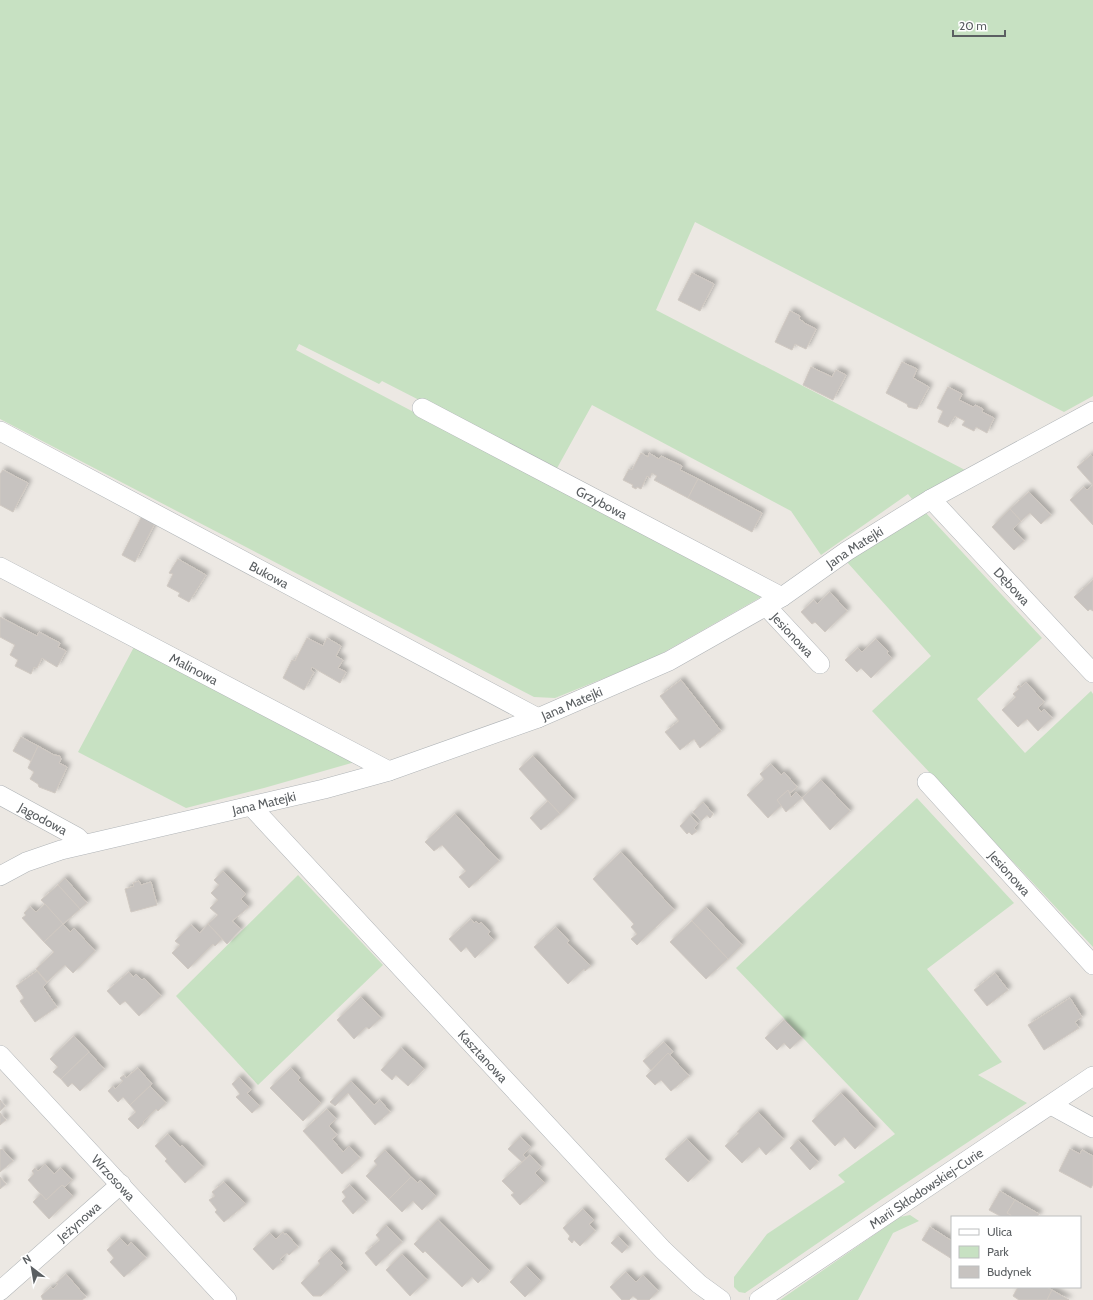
<svg xmlns="http://www.w3.org/2000/svg" width="1093" height="1300" viewBox="0 0 1093 1300" font-family="Cabin,sans-serif">
<style>
.green{fill:#c7e1c2}
.building{fill:#c7c3c0;stroke:#d0c9c2;filter:url(#shadow)}
.lines{fill:none;stroke-linecap:round;stroke-linejoin:round}
.minor-casing{stroke:#b0b4b7;stroke-width:20}
.minor{stroke:#fff;stroke-width:19}
.labels{text-anchor:middle;dominant-baseline:central;stroke-width:3;stroke-linejoin:round;paint-order:stroke}
.street-label{font-size:13px;fill:#5b5f62;stroke:#fff}
</style>
<defs>
<filter id="shadow"><feDropShadow dx="3.5" dy="-3.5" stdDeviation="2" flood-color="#0004"/></filter>
</defs>
<rect width="100%" height="100%" fill="#ece8e3"/>
<g class="green">
<polygon points="0,0 1093,0 1093,396 1064,412 695,222 656,310 967,471 912,499 908,494 821,555 791,511 592,405 556,470 382,381 379,384 299,344 296,350 763,596 652,659 555,698 534,697 0,419"/>
<polygon points="925,512 1042,638 977,699 1025,753 1091,691 1093,694 1093,947 872,711 931,656 847,562"/>
<polygon points="134,647 355,762 264,788 186,808 78,752"/>
<polygon points="917,798 1014,903 927,969 1002,1062 978,1075 1027,1103 882,1199 745,1293 739,1292 734,1287 734,1277 767,1234 845,1182 838,1175 895,1134 736,968"/>
<polygon points="298,875 383,965 258,1085 176,996"/>
<polygon points="910,1215 919,1221 893,1233 858,1300 780,1300 900,1217"/>
</g>
<g class="building">
<polygon points="692,273 714,284 700,311 678,300"/>
<polygon points="790,311 800,316 799,319 804,322 804,323 816,329 806,349 795,344 792,350 775,342"/>
<polygon points="902,362 917,369 913,378 929,387 917,409 908,407 907,404 886,393"/>
<polygon points="811,367 832,377 836,370 846,375 833,400 803,385"/>
<polygon points="948,387 962,394 959,400 973,407 975,405 983,409 982,412 994,418 987,433 976,427 974,431 962,425 965,421 955,416 948,427 938,422 943,411 937,408"/>
<polygon points="641,453 648,457 649,453 659,459 661,456 682,466 680,470 698,479 688,498 654,480 657,476 652,473 650,478 647,476 641,489 637,487 636,489 632,487 633,485 623,480 629,469 632,470"/>
<polygon points="1091,455 1093,457 1093,525 1070,500 1084,487 1087,490 1093,485 1077,467"/>
<polygon points="3,470 28,483 13,512 0,505 0,474"/>
<polygon points="698,479 762,513 752,532 688,498"/>
<polygon points="1029,492 1051,515 1041,524 1030,513 1021,521 1010,509"/>
<polygon points="1010,509 1021,521 1013,529 1024,541 1014,550 992,527"/>
<polygon points="143,514 156,521 135,562 122,555"/>
<polygon points="178,559 206,575 189,602 178,596 180,593 167,586 173,574 169,573"/>
<polygon points="1093,580 1093,611 1090,609 1088,611 1074,597"/>
<polygon points="830,592 847,611 825,632 815,622 812,624 801,612 814,600 817,604"/>
<polygon points="0,617 37,636 39,632 60,643 58,647 66,651 57,667 42,658 37,668 34,667 31,674 15,666 18,660 10,655 15,645 0,637"/>
<polygon points="307,638 323,646 327,638 341,646 336,656 343,660 338,668 346,672 340,683 312,667 311,670 314,672 304,690 283,678 292,660 295,661"/>
<polygon points="876,639 888,651 887,653 892,658 871,678 861,668 857,672 845,660 858,648 862,652"/>
<polygon points="681,680 721,731 700,748 694,739 680,750 665,732 679,721 660,696"/>
<polygon points="1026,682 1044,702 1038,708 1041,712 1044,709 1052,718 1038,731 1027,719 1018,727 1002,710 1016,697 1013,694 1019,689 1017,687 1019,685 1021,687"/>
<polygon points="21,737 38,746 31,761 13,751"/>
<polygon points="38,746 54,755 60,756 61,759 59,763 67,767 55,793 39,787 38,784 30,779 34,772 28,768"/>
<polygon points="533,756 574,800 560,814 519,769"/>
<polygon points="771,764 781,775 784,772 797,787 790,793 788,790 777,800 782,805 768,818 747,795 764,779 760,774"/>
<polygon points="821,780 850,811 830,830 802,798"/>
<polygon points="788,790 791,797 796,792 802,798 786,812 777,800"/>
<polygon points="548,801 560,814 541,830 530,818"/>
<polygon points="703,802 713,814 710,818 707,815 701,821 693,812"/>
<polygon points="455,814 499,861 469,888 459,877 466,871 442,845 434,851 425,842"/>
<polygon points="690,815 698,824 694,828 697,831 692,835 689,832 687,834 680,826"/>
<polygon points="621,852 674,910 637,945 631,939 637,934 631,927 634,924 593,879"/>
<polygon points="223,871 246,894 241,899 249,907 232,921 241,929 227,944 208,924 218,915 210,908 218,900 211,893 219,885 214,880"/>
<polygon points="65,878 87,903 80,909 58,885"/>
<polygon points="139,881 141,885 151,882 157,905 131,912 125,889 134,886 133,883"/>
<polygon points="58,885 80,909 63,924 41,900"/>
<polygon points="45,904 63,924 44,942 22,918 26,915 24,913 30,907 36,912"/>
<polygon points="706,907 742,945 728,959 692,921"/>
<polygon points="471,919 474,923 476,921 479,924 481,922 490,932 488,934 494,940 475,958 466,947 461,952 449,939"/>
<polygon points="692,921 728,959 706,979 670,942"/>
<polygon points="63,924 70,932 74,928 95,951 73,973 65,965 47,982 36,969 54,952 44,942"/>
<polygon points="208,924 222,939 215,946 213,944 188,969 172,953 180,945 175,941 191,925 200,933"/>
<polygon points="556,927 569,941 567,943 591,966 585,971 584,969 568,984 534,947"/>
<polygon points="37,971 47,983 43,987 57,1007 35,1022 20,1001 24,998 16,986"/>
<polygon points="129,972 133,977 136,974 142,980 144,978 161,996 139,1016 125,1001 120,1005 107,991"/>
<polygon points="995,973 1008,990 987,1006 974,990"/>
<polygon points="361,997 381,1018 369,1029 366,1027 354,1039 337,1020"/>
<polygon points="1070,998 1082,1017 1075,1022 1079,1028 1044,1050 1028,1025"/>
<polygon points="784,1020 802,1038 790,1049 784,1043 777,1050 765,1038"/>
<polygon points="74,1036 89,1052 61,1079 53,1072 58,1067 50,1059"/>
<polygon points="664,1042 673,1052 669,1055 668,1053 651,1070 643,1061"/>
<polygon points="401,1048 424,1069 408,1086 396,1075 392,1080 381,1070"/>
<polygon points="89,1052 104,1069 80,1091 72,1083 68,1087 61,1079"/>
<polygon points="668,1053 689,1076 671,1091 661,1080 655,1085 646,1076"/>
<polygon points="138,1068 152,1084 130,1105 123,1097 118,1102 108,1091 113,1086 115,1089 123,1081 120,1078 124,1075 126,1078"/>
<polygon points="291,1068 300,1078 298,1080 321,1103 303,1121 270,1088"/>
<polygon points="239,1077 251,1090 247,1093 260,1106 252,1113 236,1097 240,1094 232,1084"/>
<polygon points="351,1081 374,1105 380,1100 390,1112 375,1125 348,1093 335,1106 330,1102"/>
<polygon points="150,1086 166,1103 158,1111 156,1109 143,1122 144,1123 138,1129 128,1119 136,1112 130,1105"/>
<polygon points="841,1093 875,1129 855,1149 844,1137 835,1146 812,1121"/>
<polygon points="0,1100 5,1106 0,1111"/>
<polygon points="327,1109 336,1119 329,1126 337,1135 332,1139 343,1152 349,1146 360,1158 342,1174 303,1131"/>
<polygon points="758,1112 783,1139 766,1155 759,1147 742,1163 725,1146 739,1133 737,1132"/>
<polygon points="0,1113 6,1120 0,1125"/>
<polygon points="168,1134 180,1147 182,1145 203,1167 185,1183 165,1161 167,1159 155,1146"/>
<polygon points="520,1137 531,1147 523,1155 526,1158 522,1162 508,1149"/>
<polygon points="687,1139 709,1162 688,1182 665,1159"/>
<polygon points="798,1140 818,1162 810,1170 790,1148"/>
<polygon points="2,1149 13,1161 0,1172 0,1150"/>
<polygon points="1070,1149 1080,1154 1082,1150 1093,1156 1093,1184 1091,1188 1059,1171"/>
<polygon points="385,1150 411,1177 389,1199 366,1176 377,1165 374,1161"/>
<polygon points="530,1155 541,1167 535,1173 545,1183 520,1205 511,1195 514,1193 502,1181"/>
<polygon points="45,1164 54,1174 61,1168 72,1180 65,1187 62,1185 46,1200 28,1180 34,1174 32,1171 35,1168 38,1171"/>
<polygon points="0,1177 6,1184 0,1189"/>
<polygon points="411,1177 418,1183 420,1180 436,1196 422,1210 413,1201 402,1212 389,1199"/>
<polygon points="224,1182 246,1204 224,1222 215,1212 217,1210 209,1200 215,1196 212,1192"/>
<polygon points="62,1185 73,1196 49,1219 33,1202 41,1194 46,1200"/>
<polygon points="350,1185 366,1202 353,1214 342,1201 346,1197 342,1192"/>
<polygon points="1000,1191 1015,1200 1007,1213 1011,1215 1011,1217 1002,1217 989,1210"/>
<polygon points="1015,1200 1039,1214 1037,1217 1011,1217 1011,1215 1007,1213"/>
<polygon points="583,1209 594,1220 589,1224 595,1231 580,1246 574,1240 572,1243 568,1239 570,1236 563,1228"/>
<polygon points="438,1220 490,1271 478,1283 472,1277 462,1287 425,1251 423,1253 414,1244"/>
<polygon points="386,1225 402,1242 376,1266 365,1253 380,1240 376,1235"/>
<polygon points="930,1227 952,1241 952,1259 922,1240"/>
<polygon points="283,1232 285,1235 286,1233 298,1247 289,1255 287,1253 280,1259 282,1262 273,1270 253,1249 270,1233 276,1239"/>
<polygon points="618,1236 628,1247 622,1253 611,1243"/>
<polygon points="120,1238 128,1246 131,1242 146,1258 124,1277 110,1262 114,1258 107,1250"/>
<polygon points="330,1250 343,1263 340,1265 347,1272 321,1296 313,1296 301,1283 320,1264 318,1261"/>
<polygon points="402,1254 427,1280 410,1296 386,1270"/>
<polygon points="526,1266 541,1281 525,1297 510,1282"/>
<polygon points="626,1272 636,1282 643,1275 658,1291 649,1300 638,1300 633,1296 629,1300 622,1300 610,1287"/>
<polygon points="66,1274 86,1297 82,1300 43,1300 41,1296 51,1287 53,1289 58,1284 56,1283"/>
<polygon points="1018,1287 1046,1287 1052,1290 1047,1300 1019,1300 1013,1296"/>
<polygon points="1052,1290 1069,1300 1047,1300"/>
</g>
<g class="lines">
<g class="minor-casing">
<g id="minor">
<path id="s1" d="M422 408 782 597"/>
<path id="s2" d="M0 431 538 718"/>
<path id="s3" d="M931 499 1093 673"/>
<path id="s4" d="M0 567 389 771"/>
<path id="s5" d="M766 606 820 664"/>
<path id="s6" d="M927 782 1093 965"/>
<path id="s7" d="M0 795 77 837 84 844"/>
<path id="s8" d="M251 806 663 1250 699 1284 721 1300"/>
<path id="s9" d="M0 876 26 862 61 850 324 789 389 771 538 718 669 661 782 597 847 551 931 499 1093 411"/>
<path id="s10" d="M0 1055 227 1300"/>
<polyline points="1051,1105 1093,1128"/>
<path id="s11" d="M0 1291 121 1184"/>
<path id="s12" d="M759 1300 1093 1076"/>
</g>
</g>
<use href="#minor" class="minor"/>
</g>
<g class="labels">
<g class="street-label">
<text stroke="none"><textPath href="#s1" startOffset="203">Grzybowa</textPath></text>
<text stroke="none"><textPath href="#s9" startOffset="923">Jana Matejki</textPath></text>
<text stroke="none"><textPath href="#s2" startOffset="305">Bukowa</textPath></text>
<text stroke="none"><textPath href="#s3" startOffset="119">Dębowa</textPath></text>
<text stroke="none"><textPath href="#s5" startOffset="39">Jesionowa</textPath></text>
<text stroke="none"><textPath href="#s4" startOffset="219">Malinowa</textPath></text>
<text stroke="none"><textPath href="#s9" startOffset="599">Jana Matejki</textPath></text>
<text stroke="none"><textPath href="#s9" startOffset="275">Jana Matejki</textPath></text>
<text stroke="none"><textPath href="#s7" startOffset="49">Jagodowa</textPath></text>
<text stroke="none"><textPath href="#s6" startOffset="123">Jesionowa</textPath></text>
<text stroke="none"><textPath href="#s8" startOffset="341">Kasztanowa</textPath></text>
<text stroke="none"><textPath href="#s10" startOffset="167">Wrzosowa</textPath></text>
<text stroke="none"><textPath href="#s12" startOffset="201">Marii Skłodowskiej-Curie</textPath></text>
<text stroke="none"><textPath href="#s11" startOffset="105">Jeżynowa</textPath></text>
</g>
</g>
<rect x="951" y="1216" width="130" height="72" fill="#ffffff" stroke="#bdbfc0"/>
<rect x="959" y="1229" width="20" height="6" fill="#ffffff" stroke="#bdbfc0"/>
<text x="987" y="1236" font-size="12" fill="#5b5f62">Ulica</text>
<rect x="959" y="1246" width="20" height="12" fill="#c7e1c2" stroke="#bdbfc0"/>
<text x="987" y="1256" font-size="12" fill="#5b5f62">Park</text>
<rect x="959" y="1266" width="20" height="12" fill="#c7c3c0" stroke="#bdbfc0"/>
<text x="987" y="1276" font-size="12" fill="#5b5f62">Budynek</text>
<g transform="translate(32 1268) rotate(329)" stroke="#ffffff" stroke-width="3" paint-order="stroke">
<path d="M0-3L7 15L0 10L-7 15Z" fill="#5b5f62"/>
<text y="-6" font-size="11" font-weight="bold" text-anchor="middle" fill="#5b5f62">N</text>
</g>
<path d="M953 30v6h52v-6" fill="none" stroke="#5b5f62" stroke-width="2"/>
<text x="959" y="30" font-size="12" fill="#5b5f62" stroke="#ffffff" stroke-width="3" paint-order="stroke">20 m</text>
</svg>
